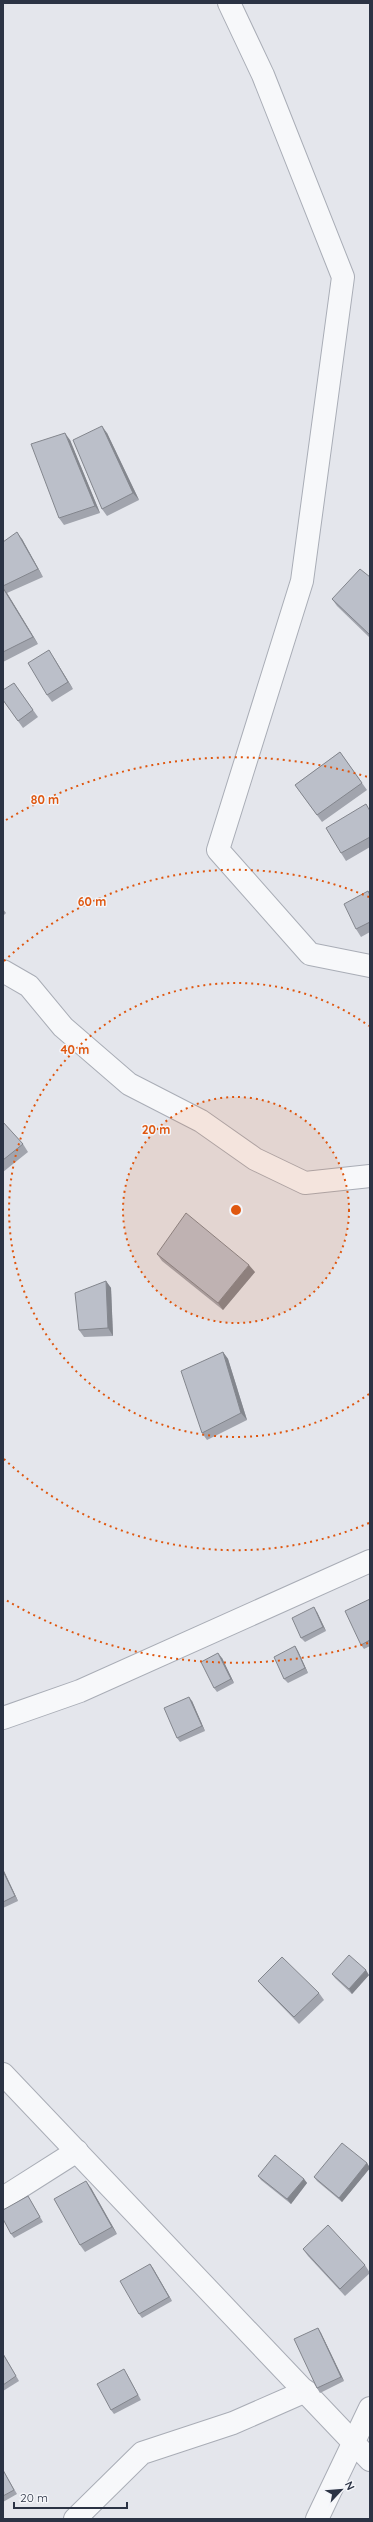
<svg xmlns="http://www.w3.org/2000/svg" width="373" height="2522" viewBox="0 0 373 2522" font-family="Quicksand,sans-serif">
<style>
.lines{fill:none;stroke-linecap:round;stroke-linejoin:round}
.minor-casing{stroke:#a9adb6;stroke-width:24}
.minor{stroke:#f7f8fa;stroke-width:22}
.wall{fill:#a1a4ad}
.shaded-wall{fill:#83868d}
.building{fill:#bbbfc9;stroke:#83868d}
.ring{fill:none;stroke:#df570f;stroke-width:2;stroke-dasharray:2 4}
.centre{fill:#df570f;stroke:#f4f5f9;stroke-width:2}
.ring-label{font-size:12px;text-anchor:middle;font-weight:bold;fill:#df570f;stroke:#f4f5f9;stroke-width:3;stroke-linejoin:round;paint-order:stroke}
</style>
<rect width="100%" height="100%" fill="#e4e6ec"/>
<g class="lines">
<g class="minor-casing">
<g id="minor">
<polyline points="229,3 263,75 343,277 302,581 218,850 310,954 370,966"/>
<polyline points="3,971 29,986 63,1027 129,1084 201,1121 255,1159 305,1183 370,1176"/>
<polyline points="3,1718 80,1691 370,1561"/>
<polyline points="3,2074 370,2460"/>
<polyline points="3,2198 77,2151"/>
<polyline points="75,2519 142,2453 233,2423 306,2391"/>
<polyline points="317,2519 370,2408"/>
</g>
</g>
<use href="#minor" class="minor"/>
</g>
<g class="wall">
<polygon points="107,433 139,500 107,516 102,509"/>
<polygon points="70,440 100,513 64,525 59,518"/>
<polygon points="22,539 43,577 7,593 38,644 3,662 3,542"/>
<polygon points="370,577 370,638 337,606 332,599"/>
<polygon points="54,658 73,689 52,702 47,695"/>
<polygon points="14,683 38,717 23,728 3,700"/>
<polygon points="340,752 367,790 322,822 295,785"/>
<polygon points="370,810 370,847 346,861 341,853"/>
<polygon points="368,891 370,894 370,932 361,937 356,929"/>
<polygon points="3,909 6,913 3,916"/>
<polygon points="3,1122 23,1144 28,1152 3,1172"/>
<polygon points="157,1254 255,1272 223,1310 162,1261"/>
<polygon points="106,1281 111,1288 113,1336 84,1337 79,1330"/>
<polygon points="223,1352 228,1359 247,1420 207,1440 202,1433"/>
<polygon points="370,1599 370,1646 364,1649 361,1645"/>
<polygon points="317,1612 326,1631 305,1642 301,1638"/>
<polygon points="295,1646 298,1651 308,1673 288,1683 284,1679"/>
<polygon points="222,1658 234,1683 217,1692 214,1688"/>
<polygon points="192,1701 205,1731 180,1742 177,1738"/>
<polygon points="3,1869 18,1901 3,1908"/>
<polygon points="332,1974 369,1975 352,1994 335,1978"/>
<polygon points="258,1981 319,1993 324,2000 299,2024 264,1988"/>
<polygon points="367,2163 370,2168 342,2202 317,2181 314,2177"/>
<polygon points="258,2176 304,2179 307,2183 291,2204 261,2180"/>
<polygon points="91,2188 117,2234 85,2252 80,2245"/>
<polygon points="31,2201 43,2222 14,2238 11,2234"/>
<polygon points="303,2249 365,2265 370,2273 345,2296 308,2256"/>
<polygon points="150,2264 172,2301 142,2318 139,2314"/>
<polygon points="318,2328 321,2333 344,2381 320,2393 317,2388"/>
<polygon points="3,2353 19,2381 3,2391"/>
<polygon points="127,2374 141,2400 114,2414 111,2410"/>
<polygon points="3,2470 17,2494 3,2502"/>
</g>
<g class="shaded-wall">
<polygon points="102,426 107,433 139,500 133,493"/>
<polygon points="65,433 70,440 100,513 95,506"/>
<polygon points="17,532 22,539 43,577 38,569"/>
<polygon points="3,588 7,593 38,644 33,637"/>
<polygon points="49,650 54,658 73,689 68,682"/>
<polygon points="249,1265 255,1272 223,1310 218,1303"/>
<polygon points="106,1281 111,1288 113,1336 108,1328"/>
<polygon points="223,1352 228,1359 247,1420 241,1413"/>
<polygon points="314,1607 317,1612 326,1631 323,1627"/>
<polygon points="295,1646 298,1651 308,1673 305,1668"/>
<polygon points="218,1653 222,1658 234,1683 231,1679"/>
<polygon points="189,1697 192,1701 205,1731 202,1726"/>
<polygon points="3,1869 18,1901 15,1896 3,1871"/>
<polygon points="366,1970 369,1975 352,1994 349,1989"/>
<polygon points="367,2163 370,2168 342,2202 339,2198"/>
<polygon points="304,2179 307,2183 291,2204 287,2199"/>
<polygon points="86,2181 91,2188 117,2234 112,2227"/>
<polygon points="150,2264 153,2268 172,2301 169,2297"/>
<polygon points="318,2328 321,2333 344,2381 341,2377"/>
</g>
<g class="building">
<polygon points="102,426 133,493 102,509 73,440"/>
<polygon points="65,433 95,506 59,518 31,444"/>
<polygon points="17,532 38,569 3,586 3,542"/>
<polygon points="360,569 370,577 370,635 332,599"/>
<polygon points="3,588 33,637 3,652"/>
<polygon points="49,650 68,682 47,695 28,663"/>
<polygon points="14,683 33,710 18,721 3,700 3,690"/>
<polygon points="340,752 362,783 317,815 295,785"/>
<polygon points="366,804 370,811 370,837 341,853 326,828"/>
<polygon points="368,891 370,895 370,922 356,929 344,904"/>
<polygon points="3,1122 23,1144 3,1160"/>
<polygon points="186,1213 249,1265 218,1303 157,1254"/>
<polygon points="106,1281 108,1328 79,1330 75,1293"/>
<polygon points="223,1352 241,1413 202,1433 181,1371"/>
<polygon points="370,1599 370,1640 361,1645 345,1611"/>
<polygon points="314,1607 323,1627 301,1638 292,1618"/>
<polygon points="295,1646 305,1668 284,1679 274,1657"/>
<polygon points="218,1653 231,1679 214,1688 201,1662"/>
<polygon points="189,1697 202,1726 177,1738 164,1708"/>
<polygon points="3,1871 15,1896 3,1902"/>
<polygon points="349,1955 366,1970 349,1989 332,1974"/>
<polygon points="282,1957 319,1993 294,2017 258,1981"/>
<polygon points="342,2143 367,2163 339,2198 314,2177"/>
<polygon points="275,2155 304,2179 287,2199 258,2176"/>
<polygon points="86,2181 112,2227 80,2245 54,2199"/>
<polygon points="28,2196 40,2217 11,2234 3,2219 3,2210"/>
<polygon points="328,2225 365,2265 340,2289 303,2249"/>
<polygon points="150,2264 169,2297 139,2314 120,2281"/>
<polygon points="318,2328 341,2377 317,2388 294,2339"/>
<polygon points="3,2354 16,2376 3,2385"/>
<polygon points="124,2369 138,2395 111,2410 97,2384"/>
<polygon points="3,2470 14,2490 3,2496"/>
</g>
<circle cx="236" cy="1210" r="113" fill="#df570f" fill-opacity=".12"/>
<g class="ring">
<circle cx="236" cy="1210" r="113"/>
<path d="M369 1394A227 227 0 1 1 369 1026"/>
<path d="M369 1523A340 340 0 0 1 4 1459M4 961A340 340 0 0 1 369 897"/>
<path d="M368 1643A453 453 0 0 1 6 1600M6 820A453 453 0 0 1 368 777"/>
</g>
<circle cx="236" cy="1210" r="6" class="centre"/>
<g class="ring-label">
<text x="45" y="804">80 m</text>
<text x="92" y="906">60 m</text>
<text x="75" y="1054">40 m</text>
<text x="156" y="1134">20 m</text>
</g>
<rect width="373" height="2522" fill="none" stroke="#2b3344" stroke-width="8"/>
<g transform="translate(341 2490) rotate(64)" stroke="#f4f5f9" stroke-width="3" paint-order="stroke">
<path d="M0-3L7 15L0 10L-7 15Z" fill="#2b3344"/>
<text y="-6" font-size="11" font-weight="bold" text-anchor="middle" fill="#2b3344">N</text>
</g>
<path d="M14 2502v6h113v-6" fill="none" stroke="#2b3344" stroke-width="2"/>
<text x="20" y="2502" font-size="12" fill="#2b3344" stroke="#f4f5f9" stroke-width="3" paint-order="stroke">20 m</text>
</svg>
